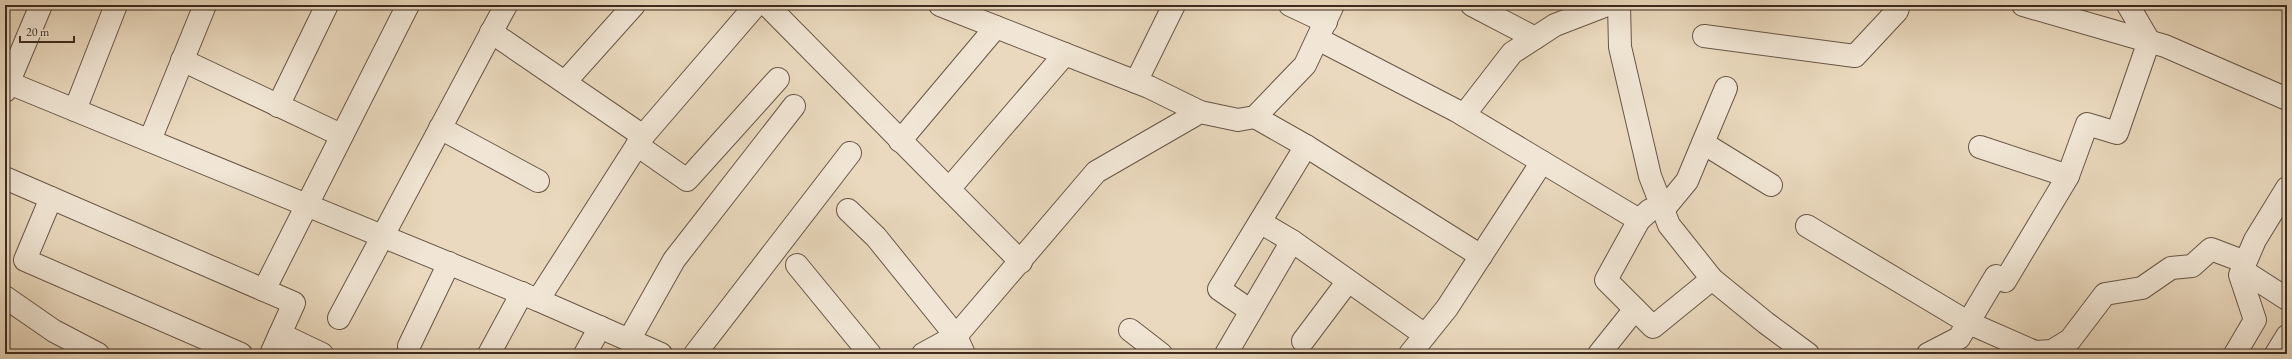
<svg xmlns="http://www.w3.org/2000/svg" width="2292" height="359" viewBox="0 0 2292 359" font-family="'EB Garamond',serif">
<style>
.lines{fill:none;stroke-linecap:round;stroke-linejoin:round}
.minor-casing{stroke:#685647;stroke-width:24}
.minor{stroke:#f1e6d5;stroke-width:22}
</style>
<rect width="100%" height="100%" fill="#ead9be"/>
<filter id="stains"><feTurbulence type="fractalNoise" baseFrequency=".005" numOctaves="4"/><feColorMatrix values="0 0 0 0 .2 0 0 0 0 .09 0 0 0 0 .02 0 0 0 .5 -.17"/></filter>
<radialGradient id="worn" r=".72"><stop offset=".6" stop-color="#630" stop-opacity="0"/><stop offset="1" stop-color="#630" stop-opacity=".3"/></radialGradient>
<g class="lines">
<g class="minor-casing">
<g id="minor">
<polyline points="767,5 1021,262"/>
<polyline points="940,5 1149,87 1200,112"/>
<polyline points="1290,5 1326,22"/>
<polyline points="1472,5 1535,38"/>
<polyline points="1619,5 1620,47 1650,176 1669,225 1712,279 1766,323 1808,354"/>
<polyline points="2023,5 2165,46 2287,99"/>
<polyline points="491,32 643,136"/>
<polyline points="1704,36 1855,56 1897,11 1899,5"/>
<polyline points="1318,39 1457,111 1639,220"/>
<polyline points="182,60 341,135"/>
<polyline points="565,82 634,5"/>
<polyline points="1136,82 1174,5"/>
<polyline points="9,83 538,300 661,354"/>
<polyline points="5,91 41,5"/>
<polyline points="278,106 327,5"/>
<polyline points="75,110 116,5"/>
<polyline points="1464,115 1512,53 1555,25 1607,5"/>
<polyline points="1255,117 1306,146 1481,256"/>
<polyline points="440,128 538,181"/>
<polyline points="150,140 205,5"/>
<polyline points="900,141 996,27"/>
<polyline points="1703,143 1771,185"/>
<polyline points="637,145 687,180 778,79"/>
<polyline points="1980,147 2068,176 2087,124 2117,133 2149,41 2128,5"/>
<polyline points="5,178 294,303 271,354"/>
<polyline points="949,189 1065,54"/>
<polyline points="51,198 25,260 241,354"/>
<polyline points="848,210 876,237 956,336 964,354"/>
<polyline points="1650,210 1639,220 1606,280 1653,327 1712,279"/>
<polyline points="1663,210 1687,181 1726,88"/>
<polyline points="1260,222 1292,241 1425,335"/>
<polyline points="1807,226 1969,323 2035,352 2052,351 2070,340 2105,294 2142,288 2171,268 2192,266 2211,249 2245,262"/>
<polyline points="797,265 870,354"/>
<polyline points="2242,270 2287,299"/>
<polyline points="264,290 408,5"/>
<polyline points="5,297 54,331 98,354"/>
<polyline points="538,300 643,136 756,5"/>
<polyline points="1251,311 1219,289 1306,146"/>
<polyline points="339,318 506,5"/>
<polyline points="1130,330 1161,354"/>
<polyline points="280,334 322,354"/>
<polyline points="629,340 674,260 794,106"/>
<polyline points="1303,341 1348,281"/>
<polyline points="409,346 449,263"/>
<polyline points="489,354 522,293"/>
<polyline points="585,354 600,327"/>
<polyline points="695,354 850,153"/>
<polyline points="923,354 956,336 1096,172 1200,112 1238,120 1255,117 1305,65 1333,5"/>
<polyline points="1226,354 1292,241"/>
<polyline points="1410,354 1447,308 1542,162"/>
<polyline points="1599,354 1635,309"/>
<polyline points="1928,354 1959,338 1996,276 2005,281 2068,176"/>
<polyline points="2235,354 2255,320 2240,275 2255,240 2287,188"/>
<polyline points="2276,354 2287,336"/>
</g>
</g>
<use href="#minor" class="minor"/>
</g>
<rect width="2292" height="359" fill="none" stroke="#ead9be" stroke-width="20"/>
<rect x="6" y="6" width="2280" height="347" fill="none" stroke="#3c2b1f" stroke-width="2"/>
<rect x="10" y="10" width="2272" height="339" fill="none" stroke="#3c2b1f"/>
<path d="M20 36v6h54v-6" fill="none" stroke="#3c2b1f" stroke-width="2"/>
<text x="26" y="36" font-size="12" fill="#3c2b1f" stroke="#f1e6d5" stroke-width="3" paint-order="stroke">20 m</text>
<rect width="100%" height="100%" filter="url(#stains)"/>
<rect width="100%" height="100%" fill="url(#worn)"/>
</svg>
